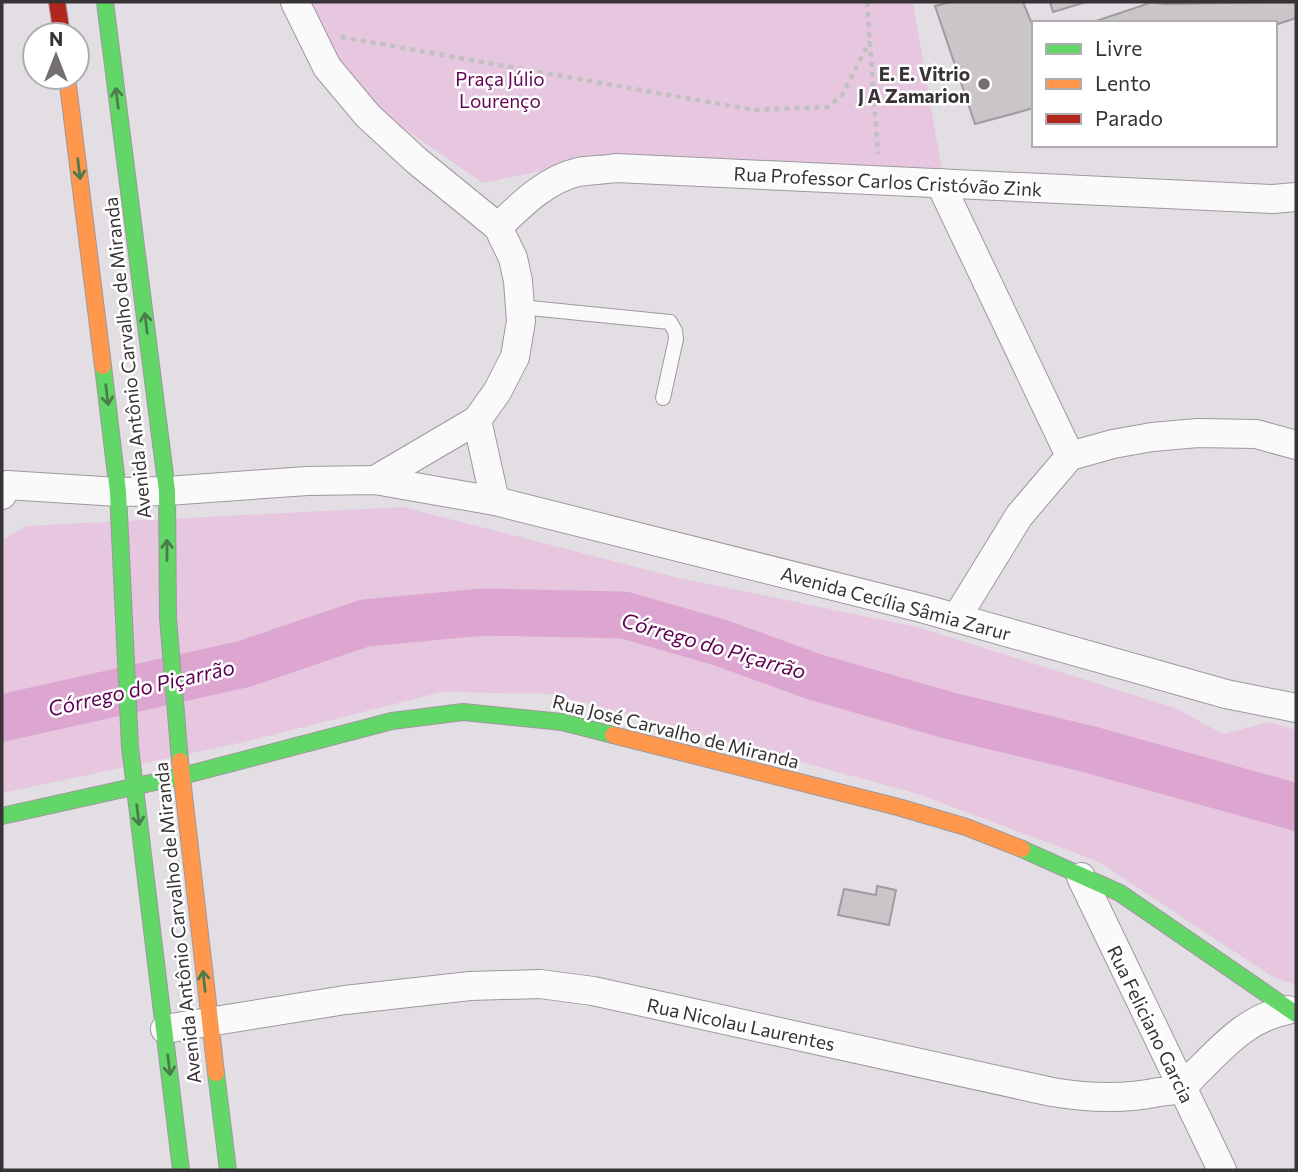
<svg xmlns="http://www.w3.org/2000/svg" width="1298" height="1172" viewBox="0 0 1298 1172" font-family="Commissioner,sans-serif">
<style>
.green{fill:#e6c7df}
.lines{fill:none;stroke-linecap:round;stroke-linejoin:round}
.river{stroke:#dda6d1;stroke-width:47}
.building{fill:#c9c5c8;stroke:#9f9b9f;stroke-width:2}
.lane-casing{stroke:#9d999d;stroke-width:16}
.street-casing{stroke:#9d999d;stroke-width:30}
.fast-casing{stroke:#9d999d;stroke-width:18}
.slow-casing{stroke:#9d999d;stroke-width:18}
.jam-casing{stroke:#9d999d;stroke-width:18}
.path{stroke:#c2c1c2;stroke-width:4.5;stroke-dasharray:5 5;stroke-linecap:butt}
.lane{stroke:#fbfafb;stroke-width:14}
.street{stroke:#fbfafb;stroke-width:28}
.fast{stroke:#63d668;stroke-width:16}
.slow{stroke:#ff974d;stroke-width:16}
.jam{stroke:#b3261e;stroke-width:16}
.oneway{stroke:#4b7c4c}
.poi-dot{fill:#736f73;stroke:#fff;stroke-width:2.5}
.labels{text-anchor:middle;dominant-baseline:central;stroke-width:5;stroke-linejoin:round;paint-order:stroke}
.poi-label{font-size:19px;font-weight:bold;fill:#373336;stroke:#fff;text-anchor:end}
.park-label{font-size:19px;fill:#630457;stroke:#fff}
.street-label{font-size:19px;fill:#373336;stroke:#fff}
.water-label{font-size:21px;font-style:italic;fill:#5f0053;stroke:#fff}
</style>
<rect width="100%" height="100%" fill="#e3dee3"/>
<g class="green">
<polygon points="311,2 913,2 942,171 616,155 483,183 371,106 330,48 312,14"/>
<polygon points="403,507 679,578 917,627 1175,708 1223,734 1270,722 1296,730 1296,985 1273,977 1097,861 918,794 552,694 442,692 244,742 2,793 2,540 26,526"/>
</g>
<g class="lines">
<polyline class="river" points="2,718 244,664 365,623 483,612 624,615 718,642 815,677 951,716 1088,749 1296,807"/>
</g>
<g class="building">
<polygon points="950,2 1023,2 1034,29 1034,108 975,124 935,6"/>
<polygon points="1050,2 1086,2 1053,12"/>
<polygon points="1146,2 1166,4 1296,2 1296,18 1275,25 1275,23 1090,23 1147,4"/>
<polygon points="877,886 896,890 889,925 838,915 844,889 876,895"/>
</g>
<g class="lines">
<g class="lane-casing">
<polyline id="lane" points="520,307 670,322 675,331 676,339 663,398"/>
</g>
<g class="street-casing">
<g id="street">
<polyline points="295,2 327,67 368,116 417,161 498,227 513,258 518,281 521,321 515,357 497,392 477,420 375,480"/>
<polyline points="940,183 1070,456"/>
<path d="M498 227C521 205 545 180 578 172 590 170 604 170 616 168L1273 199 1296 197"/>
<polyline points="477,420 495,501"/>
<polyline points="2,495 7,485 118,492 167,491 307,481 375,480 495,501 921,608 1226,694 1296,708"/>
<polyline points="957,617 1019,516 1070,456 1113,444 1152,437 1198,433 1256,434 1296,445"/>
<polyline points="1081,877 1222,1170"/>
<path d="M165 1029 345 1000 470 986 540 984 593 991 1052 1092C1088 1098 1123 1100 1159 1092 1166 1091 1175 1091 1181 1088 1187 1084 1194 1074 1200 1069 1227 1042 1250 1017 1288 1010"/>
</g>
</g>
<g class="fast-casing">
<g id="fast">
<polyline points="105,2 167,491 168,618 180,761"/>
<polyline points="103,366 118,492 130,747 181,1170"/>
<polyline points="2,816 182,776 392,721 463,712 562,722 613,735"/>
<polyline points="1022,849 1120,893 1296,1014"/>
<polyline points="216,1073 228,1170"/>
</g>
</g>
<g class="slow-casing">
<g id="slow">
<polyline points="67,77 103,366"/>
<polyline points="613,735 898,807 966,827 1022,849"/>
<polyline points="180,761 216,1073"/>
</g>
</g>
<g class="jam-casing">
<polyline id="jam" points="57,2 62,35"/>
</g>
<g class="path">
<polyline points="867,2 878,154"/>
<polyline points="341,37 754,110 828,107 842,95 870,41"/>
</g>
<use href="#lane" class="lane"/>
<use href="#street" class="street"/>
<use href="#fast" class="fast"/>
<use href="#slow" class="slow"/>
<use href="#jam" class="jam"/>
</g>
<defs><path id="oneway-shaft" d="M-6 0H5M1.5-3L5.5 0L1.5 3" fill="none" stroke-width="1.6" stroke-linecap="round" stroke-linejoin="round" transform="scale(1.75)"/></defs>
<g class="oneway">
<use href="#oneway-shaft" transform="translate(117 98) rotate(-97)"/>
<use href="#oneway-shaft" transform="translate(79 169) rotate(83)"/>
<use href="#oneway-shaft" transform="translate(146 323) rotate(-97)"/>
<use href="#oneway-shaft" transform="translate(107 395) rotate(83)"/>
<use href="#oneway-shaft" transform="translate(167 550) rotate(-90)"/>
<use href="#oneway-shaft" transform="translate(138 815) rotate(83)"/>
<use href="#oneway-shaft" transform="translate(204 981) rotate(-96)"/>
<use href="#oneway-shaft" transform="translate(169 1065) rotate(83)"/>
</g>
<circle class="poi-dot" cx="984" cy="84" r="7"/>
<g class="labels">
<g class="poi-label">
<text x="970" y="73">E. E. Vitrio<tspan x="970" dy="22">J A Zamarion</tspan></text>
</g>
<g class="park-label">
<text x="500" y="78">Praça Júlio<tspan x="500" dy="22">Lourenço</tspan></text>
</g>
<g class="street-label">
<text transform="translate(888 181) rotate(3)">Rua Professor Carlos Cristóvão Zink</text>
<text transform="translate(127 358) rotate(-96)">Avenida Antônio Carvalho de Miranda</text>
<text transform="translate(896 603) rotate(15)">Avenida Cecília Sâmia Zarur</text>
<text transform="translate(676 731) rotate(14)">Rua José Carvalho de Miranda</text>
<text transform="translate(177 923) rotate(-96)">Avenida Antônio Carvalho de Miranda</text>
<text transform="translate(741 1024) rotate(12)">Rua Nicolau Laurentes</text>
<text transform="translate(1151 1024) rotate(64)">Rua Feliciano Garcia</text>
</g>
<g class="water-label">
<text transform="translate(714 645) rotate(16)">Córrego do Piçarrão</text>
<text transform="translate(141 687) rotate(-13)">Córrego do Piçarrão</text>
</g>
</g>
<rect width="1298" height="1172" fill="none" stroke="#373336" stroke-width="7"/>
<rect x="1032" y="21" width="245" height="126" fill="#ffffff" stroke="#afadaf" stroke-width="2"/>
<rect x="1046" y="44" width="35" height="10" fill="#63d668" stroke="#afadaf" stroke-width="2"/>
<text x="1095" y="56" font-size="21" fill="#373336">Livre</text>
<rect x="1046" y="79" width="35" height="10" fill="#ff974d" stroke="#afadaf" stroke-width="2"/>
<text x="1095" y="91" font-size="21" fill="#373336">Lento</text>
<rect x="1046" y="114" width="35" height="10" fill="#b3261e" stroke="#afadaf" stroke-width="2"/>
<text x="1095" y="126" font-size="21" fill="#373336">Parado</text>
<g transform="translate(56 56)"><circle r="33" fill="#ffffff" stroke="#afadaf" stroke-width="2"/>
<path d="M0-5L12 26L0 18L-12 26Z" fill="#736f73"/>
<text y="-10" font-size="19" font-weight="bold" text-anchor="middle" fill="#373336">N</text>
</g>
</svg>
